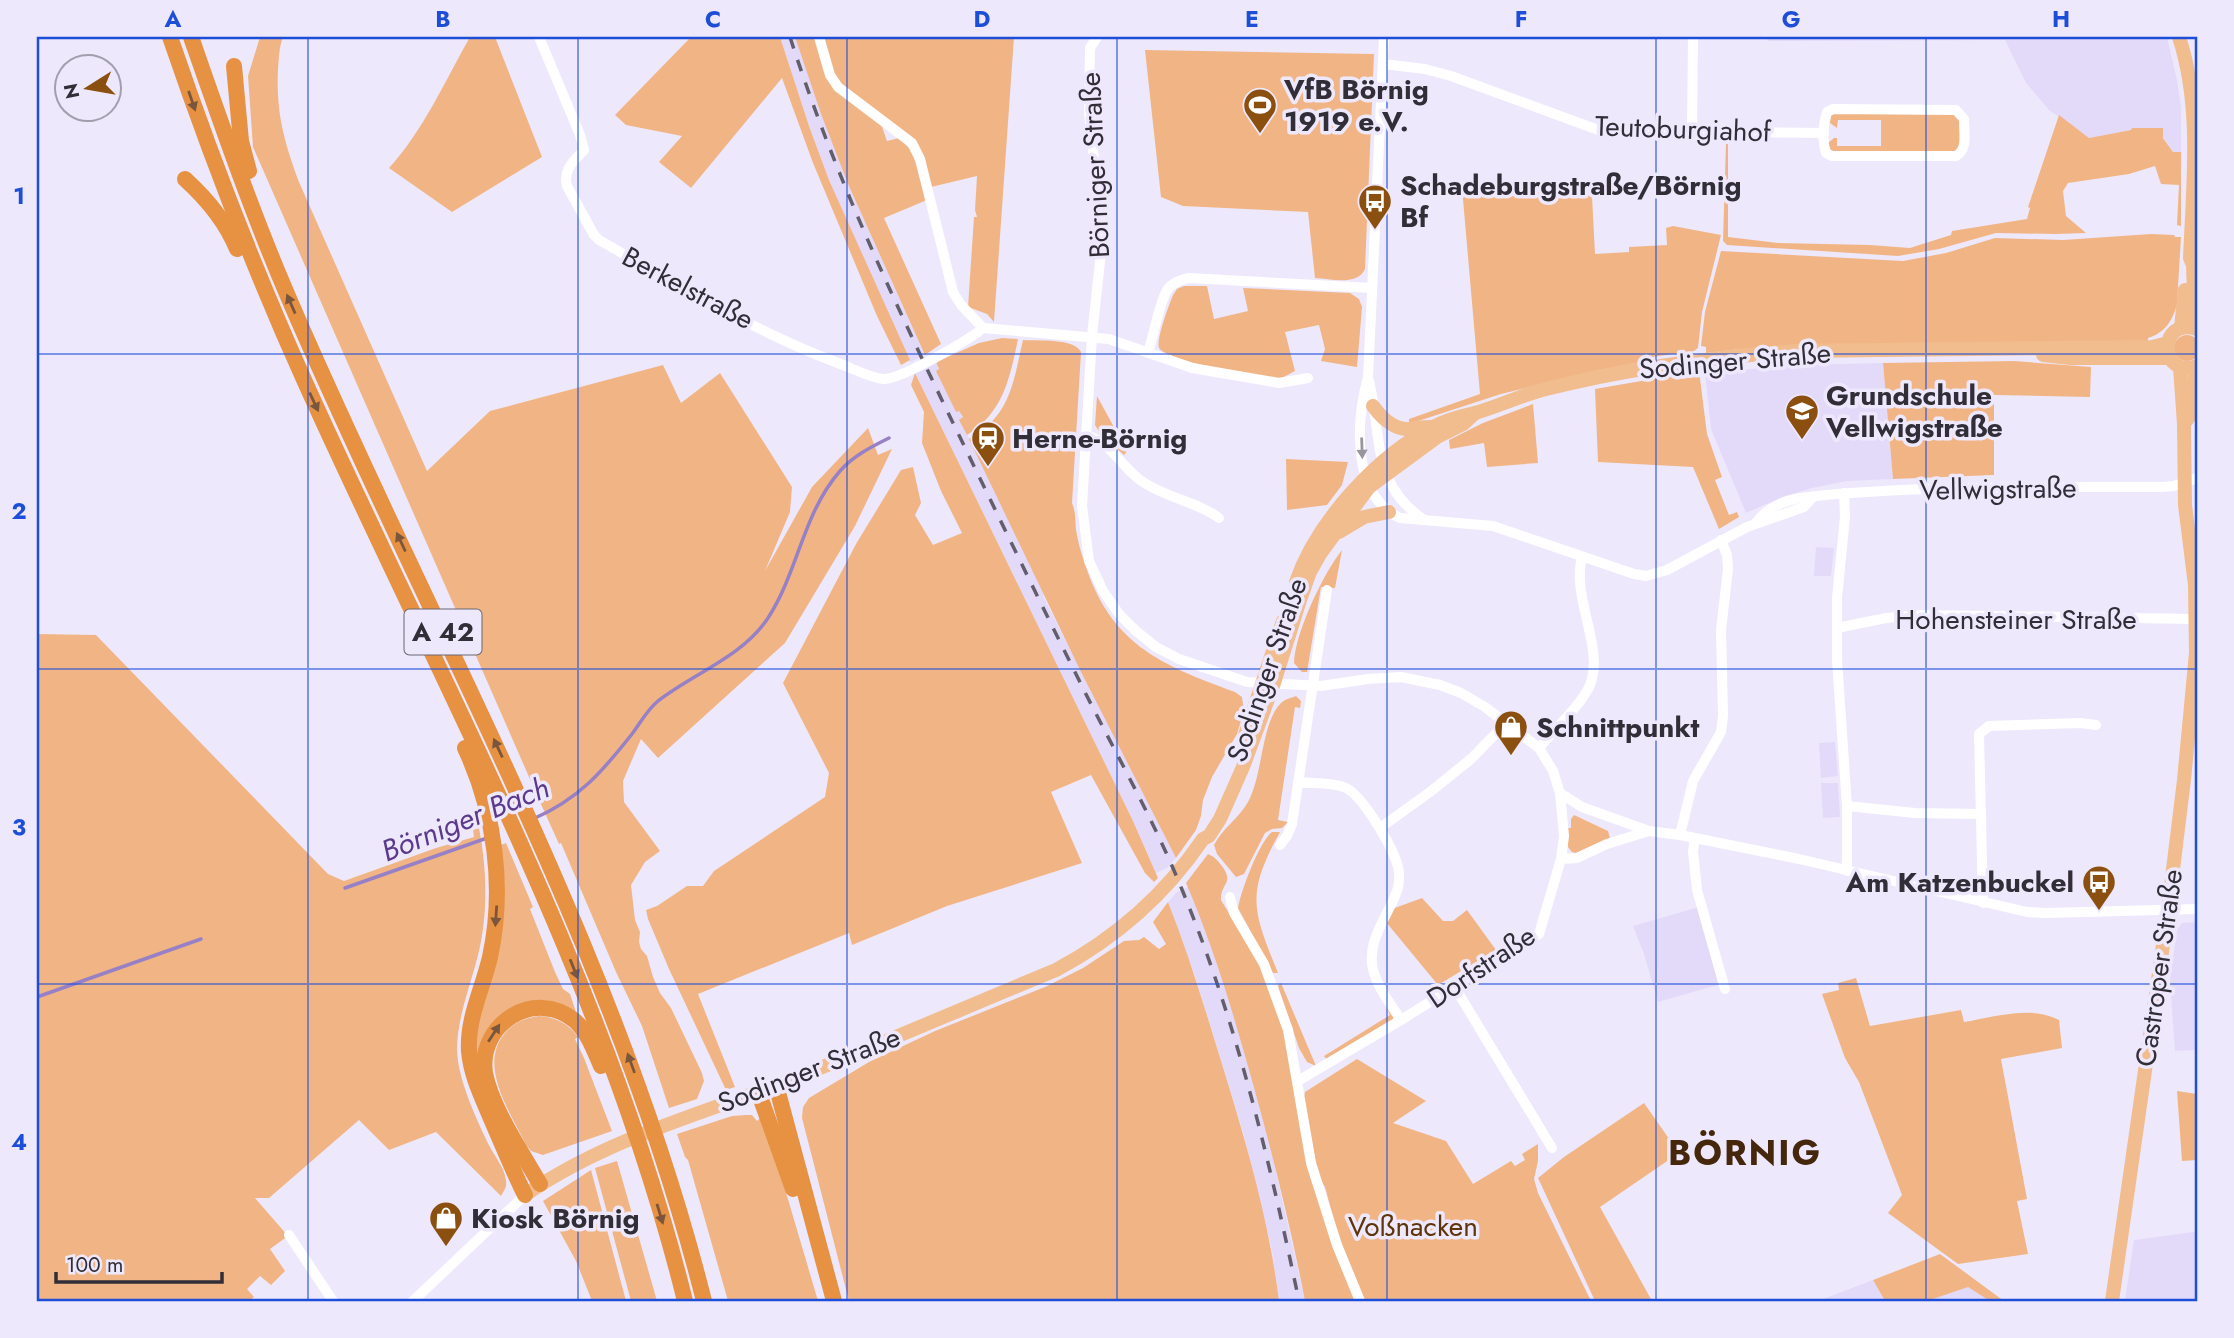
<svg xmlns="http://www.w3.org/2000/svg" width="2234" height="1338" viewBox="0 0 2234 1338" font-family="Jost,sans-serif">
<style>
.built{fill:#e3dafa}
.green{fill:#f1b585}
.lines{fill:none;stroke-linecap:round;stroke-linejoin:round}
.stream{stroke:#9780c6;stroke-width:3.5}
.minor{stroke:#fff;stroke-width:10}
.major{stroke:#f1bd8e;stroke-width:14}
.highway{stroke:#e79143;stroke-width:16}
.rail{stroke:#625e6b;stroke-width:3.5;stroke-dasharray:12 12;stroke-linecap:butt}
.oneway{fill:#7a563c}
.oneway2{fill:#98969c}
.grid{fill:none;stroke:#1d4ed8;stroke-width:2;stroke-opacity:0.55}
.labels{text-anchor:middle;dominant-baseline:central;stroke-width:7;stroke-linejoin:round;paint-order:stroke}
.shield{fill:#eee8fc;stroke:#6a6673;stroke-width:2}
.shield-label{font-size:26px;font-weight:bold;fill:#312e38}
.poi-label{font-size:28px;font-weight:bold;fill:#312e38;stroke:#eee8fc;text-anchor:start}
.street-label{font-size:28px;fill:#312e38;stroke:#eee8fc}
.park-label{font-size:28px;fill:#5e3409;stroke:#eee8fc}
.water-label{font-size:30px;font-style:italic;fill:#5b3a8e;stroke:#eee8fc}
.district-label{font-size:35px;font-weight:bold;letter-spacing:2px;fill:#45270c;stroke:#eee8fc}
.neatline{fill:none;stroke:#1d4ed8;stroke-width:2.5}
.grid-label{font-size:23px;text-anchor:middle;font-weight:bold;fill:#1d4ed8}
</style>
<rect width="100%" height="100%" fill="#eee8fc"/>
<g class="built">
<polygon points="780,37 795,37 821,114 848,184 925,355 910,362 829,180 809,126"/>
<polygon points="1766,37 2167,37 2177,80 2181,107 2181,152 2173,152 2163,137 2163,128 2131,130 2089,138 2049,110 2039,98 2026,83 2005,40 1769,41 1766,39"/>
<polygon points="936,362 956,412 959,410 963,418 960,420 1045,594 1043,596 1176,858 1167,868 1156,873 1133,821 915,373"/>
<polygon points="1883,363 1893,479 1847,481 1812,488 1782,497 1746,513 1711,429 1705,373 1798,365"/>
<polygon points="1816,547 1834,548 1831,576 1814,576"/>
<polygon points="1835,742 1838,776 1821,778 1819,743"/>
<polygon points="1821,783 1838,783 1840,817 1823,818"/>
<polygon points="1188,887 1208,937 1241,1039 1269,1141 1305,1301 1279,1301 1272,1250 1243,1132 1196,979 1168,902 1177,892"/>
<polygon points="1699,907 1721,984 1658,1002 1644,954 1633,926"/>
<polygon points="2197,922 2197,1050 2175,1051 2170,980 2177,930 2182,923"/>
<polygon points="2193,1232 2197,1233 2197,1301 2125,1301 2134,1240"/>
<polygon points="1873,1280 1885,1301 1818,1301"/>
<polygon points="1962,1287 1968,1287 1975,1290 1990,1301 1927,1301"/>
</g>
<g class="green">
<path d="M260 37H283C279 47 279 58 278 69 276 113 284 141 299 182L427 471 490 411 663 365 681 403 720 373 792 487 790 512 765 571 812 487 868 428 878 455 892 449 855 526 785 643 658 758 641 739 623 781 624 802 660 851 645 862 631 885 635 920 640 932 639 942 641 949 647 956 653 977 660 993 671 1008 702 1073 704 1081 697 1099 669 1108 642 1026 616 972 561 843 559 844 540 802 253 147 248 76Z"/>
<path d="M470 37H495L542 157 452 212 389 168C423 131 445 81 470 37Z"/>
<polygon points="688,37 780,37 809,126 829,180 910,360 901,365 877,316 813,163 782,78 691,188 659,162 682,136 626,125 615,115 689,39"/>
<polygon points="795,37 815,37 828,77 881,124 887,141 899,138 912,151 927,200 884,218 941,344 925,355 848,184 821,114"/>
<polygon points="822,37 1014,37 994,322 987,314 968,307 974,217 977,217 975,210 977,176 931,187 923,158 842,87 834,73"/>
<path d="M1145 50 1374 54 1365 269C1358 286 1331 279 1315 278L1308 212 1183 206 1161 197Z"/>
<polygon points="1835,113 1952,113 1959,120 1960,145 1956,152 1831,151 1828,143 1834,138 1837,138 1837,146 1881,146 1881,120 1838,120 1837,128 1830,123 1831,116"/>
<polygon points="2059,115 2089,138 2131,130 2132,128 2163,128 2163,138 2173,152 2181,152 2181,226 2177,225 2179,185 2161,184 2155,166 2129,174 2068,183 2063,191 2066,216 2086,233 2056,234 1996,233 1939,249 1898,256 1727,245 1723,241 1726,144 1728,144 1728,237 1778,243 1870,245 1910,248 1951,235 1952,231 2027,219 2030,208 2028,207"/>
<polygon points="1462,188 1518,193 1519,190 1592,196 1595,254 1629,252 1629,247 1667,245 1666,228 1673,226 1721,235 1702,312 1698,348 1694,351 1652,357 1652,360 1595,371 1501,394 1409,424 1409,419 1480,394"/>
<path d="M2151 234 2174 235 2175 237H2181L2177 304C2173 320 2165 333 2148 338V343L1741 349 1706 353V347L1701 346 1705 312 1721 251 1903 261 1946 253 1995 238 2063 240Z"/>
<path d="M1184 286H1207L1214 319 1248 311 1243 288 1350 293 1359 299 1362 307 1357 367 1321 361 1325 349 1319 325 1285 332 1295 371C1291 373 1285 377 1280 378 1266 381 1165 360 1159 348 1156 339 1169 305 1173 295L1177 289Z"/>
<circle cx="2187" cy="348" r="13"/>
<path d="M1002 338 1018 339C1010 378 1003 413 967 435L959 420 963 417 959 411 956 412 936 371 939 369 936 362 979 343Z"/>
<path d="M1023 340C1039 341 1074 338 1081 352L1072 503C1076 512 1075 520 1076 530 1078 540 1080 551 1084 561 1110 644 1159 664 1235 692L1242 697 1244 711 1237 734 1212 777 1203 800 1201 816 1196 830 1176 858 1081 672 969 439C978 432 988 426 995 418 1013 398 1017 365 1023 340Z"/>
<polygon points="2014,361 2091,367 2090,397 1994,395 1994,475 1893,479 1883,363"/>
<polygon points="1699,371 1707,434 1722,477 1715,480 1729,515 1737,512 1739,517 1719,529 1693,467 1598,462 1595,389"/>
<polygon points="915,373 1133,821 1158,878 1154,882 1145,873 1091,775 1051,792 1082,863 947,906 852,945 849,933 698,994 735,1087 726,1090 669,969 648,919 646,910 657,906 687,886 703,886 714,871 825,797 829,773 783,683 856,544 901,470 913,467 921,503 915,515 933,545 962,533 941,491 922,443 924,412 911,385"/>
<polygon points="1097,396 1127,451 1124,455 1100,433 1095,425"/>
<polygon points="1533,404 1538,463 1487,467 1484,443 1450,449 1449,440 1483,423"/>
<polygon points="1286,459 1348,462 1342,485 1327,505 1287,510"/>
<path d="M1342 550 1335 588 1321 587 1307 672H1302L1294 663C1295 633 1323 574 1342 550Z"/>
<path d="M37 634 96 635 328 874 344 881 436 848 474 837 473 830 479 828C487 868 488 912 479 951 471 986 453 1026 458 1061 462 1088 478 1123 490 1147 496 1158 505 1169 506 1181 507 1187 504 1191 501 1196L436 1132 389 1150 359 1120 269 1198H255L288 1236 270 1249 285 1271 271 1285 260 1276 247 1289 254 1297 249 1301H37Z"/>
<path d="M1296 696 1301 701 1300 708 1295 707 1278 820 1288 822 1282 828 1272 829 1265 833 1244 874 1236 877 1217 854 1214 845C1222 829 1239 818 1248 802 1263 775 1261 723 1281 703 1285 699 1291 698 1296 696Z"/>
<polygon points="1574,815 1608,831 1610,838 1576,853 1572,852 1568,847 1568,828 1571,828 1571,819"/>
<path d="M1272 832H1280C1246 894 1252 909 1278 973H1273L1238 908C1241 891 1259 842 1272 832Z"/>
<polygon points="506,843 533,907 530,909 555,972 563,989 570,994 576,1012 536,1003 474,1060 498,846"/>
<path d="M1208 854C1215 857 1217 860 1222 866 1235 884 1220 883 1221 900L1259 963 1283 1025 1310 1177 1357 1301H1305C1291 1228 1273 1156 1253 1084 1234 1016 1214 948 1186 883Z"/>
<polygon points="1422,898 1443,921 1453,921 1467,910 1496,950 1438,985 1386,922 1392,909"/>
<path d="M1168 902C1189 955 1205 1009 1222 1064 1246 1142 1269 1220 1279 1301H849L802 1118 803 1107 809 1098 869 1062 935 1031 1045 987 1083 968 1124 941 1139 940 1144 937 1159 949 1166 944 1153 922Z"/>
<path d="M1856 978 1870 1026 1961 1010 1964 1022C1995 1017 2029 1005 2059 1020L2062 1048 2001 1059 2027 1199 2017 1201 2028 1254 1958 1264 1888 1213 1902 1195 1859 1082 1845 1058 1822 994 1839 990 1838 983Z"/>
<polygon points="1281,983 1316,1066 1307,1062 1299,1048 1278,986"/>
<polygon points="1384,1002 1394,1016 1393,1019 1327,1060 1324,1056 1390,1015"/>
<path d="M539 1016C555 1017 568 1023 578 1037L575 1039 584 1058 612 1131 543 1155 531 1151 526 1145C511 1113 477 1066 505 1033 514 1022 526 1018 539 1016Z"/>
<polygon points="1357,1059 1426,1101 1393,1123 1446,1141 1473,1184 1511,1161 1515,1166 1525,1160 1522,1154 1538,1144 1538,1161 1534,1179 1538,1193 1591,1301 1364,1301 1338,1236 1325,1187 1318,1176 1304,1097 1305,1092"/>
<polygon points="2177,1091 2197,1094 2197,1160 2182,1161"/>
<polygon points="1644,1103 1679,1153 1600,1207 1652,1301 1595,1301 1538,1178 1564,1157"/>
<polygon points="746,1115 752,1115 757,1121 760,1118 785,1189 818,1301 728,1301 688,1160 685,1157 677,1134 732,1116"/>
<polygon points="617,1161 657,1301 631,1301 595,1168"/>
<polygon points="591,1170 626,1301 592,1301 576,1261 543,1201"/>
<polygon points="1940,1254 2004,1301 1990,1301 1968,1287 1927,1301 1885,1301 1873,1280"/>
</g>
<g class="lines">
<g class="stream">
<path d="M533 819C579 799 602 772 632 734 641 722 647 710 658 701 694 673 742 657 768 618 798 572 803 513 840 471 853 456 871 447 889 438"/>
<polyline points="345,888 487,838"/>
<polyline points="37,997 201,939"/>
</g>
<g class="minor">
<path d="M539 37 580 135 584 150C573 162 563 169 567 186L594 235 599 240C677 284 755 332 838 363 852 368 868 377 883 379 900 380 969 340 983 328"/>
<polyline points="819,37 830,75 838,87 912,143 920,159 953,292 961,305 983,328 1109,339 1192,368 1279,383 1308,378"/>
<polyline points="1097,37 1090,48 1089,113 1099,205 1101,252 1092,336 1082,506 1089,561 1103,591 1119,614 1136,631 1156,647 1179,659 1247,682 1321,686 1368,679 1401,677 1440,685 1461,693 1485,707 1539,748 1553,771 1560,793 1564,836 1561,859 1539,934 1401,1020 1298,1081"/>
<path d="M1384 37 1368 377C1356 421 1351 495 1400 518L1493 526 1634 574 1646 576 1667 570 1747 527 1804 507 1812 498"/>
<polyline points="1383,64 1425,69 1451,76 1601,131 1824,133"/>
<path d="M1833 109 1956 110 1964 119C1964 132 1968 150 1956 156H1832L1826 153C1822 141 1823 124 1827 112Z"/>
<polyline points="1692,131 1693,37"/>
<path d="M1148 352C1154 334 1158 309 1166 292 1170 284 1180 280 1189 278L1372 288"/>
<path d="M1369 381C1382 435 1371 484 1423 519"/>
<path d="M1086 435C1110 442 1121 466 1140 480 1165 498 1196 501 1219 518"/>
<polyline points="1844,493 1845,517 1837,598 1837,660 1847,806 1847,871"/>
<path d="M1756 523C1765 509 1783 501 1800 498 1833 493 1868 492 1901 490 1988 486 2075 487 2162 487L2174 486 2197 478"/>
<polyline points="1837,628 1886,618 1921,615 2196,619"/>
<path d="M1539 748C1553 731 1582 704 1590 685 1605 648 1571 598 1582 557"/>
<path d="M1298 782C1313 784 1332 782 1346 788 1363 796 1394 849 1398 867 1400 874 1399 882 1398 888 1390 913 1369 936 1372 964 1375 985 1390 1003 1401 1020"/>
<polyline points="1560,793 1582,807 1649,831 1680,835 1799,859 2027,912 2046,913 2197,909"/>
<polyline points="1847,806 1915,813 1980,814"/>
<polyline points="1380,828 1430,792 1471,759 1506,723"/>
<polyline points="1680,835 1693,781 1721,732 1723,716 1721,630 1728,569 1727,555 1721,540"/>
<polyline points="1695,838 1693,851 1697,890 1725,989"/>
<polyline points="1280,845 1287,836 1292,824 1327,590"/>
<polyline points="1561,859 1577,858 1607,844 1649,831"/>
<polyline points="1230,897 1234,913 1264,964 1288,1030 1311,1163 1337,1245 1360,1301"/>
<polyline points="1983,903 1979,734 1989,726 2081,723 2096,725"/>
<polyline points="1454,986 1552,1148"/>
<polyline points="289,1235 333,1301"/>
<polyline points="413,1301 525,1195"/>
</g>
<g class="major">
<path d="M2179 37C2202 107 2193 185 2190 258L2193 265 2195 328"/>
<polyline points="2181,328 2185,290"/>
<path d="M2197 329C2157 316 2159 380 2197 366"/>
<polyline points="2043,355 2070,358 2170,358"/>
<path d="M1373 406C1381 417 1392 428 1406 429 1414 429 1422 427 1430 427"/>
<polyline points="2187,420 2191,413 2196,367"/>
<polyline points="1339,532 1364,517 1389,512"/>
<path d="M1296 582C1317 521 1378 455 1435 426 1451 418 1459 417 1475 413 1499 406 1522 395 1546 389 1629 368 1713 357 1798 351L2152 347 2168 343"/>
<polyline points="1244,738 1283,621"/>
<path d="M525 1195C602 1142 690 1117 777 1085 871 1049 963 1008 1056 970 1116 938 1165 895 1203 839L1209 836 1220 819 1243 767 1274 683 1300 600 1310 572 1320 554 1369 487 1437 437 1463 424 1475 413"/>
<polyline points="2112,1301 2168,910 2184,780 2196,653 2195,585 2185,505 2184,424 2180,367"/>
</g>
<g class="highway">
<path d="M170 37C210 154 254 269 305 382 441 684 605 978 685 1301"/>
<path d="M191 37C221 123 251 210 287 294 430 628 615 946 704 1301"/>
<polyline points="234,66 241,141 249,171"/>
<path d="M185 179C207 199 226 222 237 249"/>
<path d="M465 748C495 812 505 888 490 957 483 988 467 1018 469 1051 471 1076 483 1099 492 1121 503 1146 513 1171 525 1195"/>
<polyline points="776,1085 834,1301"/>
<polyline points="758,1091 793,1189"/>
<path d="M540 1184C523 1154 491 1107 485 1073 478 1024 534 988 574 1020 588 1032 594 1050 601 1066"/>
</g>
<path class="rail" d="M790 37C833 171 892 297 953 423 993 505 1033 588 1074 670 1110 744 1152 815 1183 892 1237 1023 1270 1163 1299 1301"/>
</g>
<defs><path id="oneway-solid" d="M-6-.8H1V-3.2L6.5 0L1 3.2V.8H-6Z" transform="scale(1.75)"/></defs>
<g class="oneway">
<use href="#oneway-solid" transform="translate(192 101) rotate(71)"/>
<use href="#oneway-solid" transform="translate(291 304) rotate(-114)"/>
<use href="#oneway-solid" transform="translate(314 402) rotate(65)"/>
<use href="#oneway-solid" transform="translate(401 542) rotate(-115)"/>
<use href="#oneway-solid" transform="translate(498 748) rotate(-115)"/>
<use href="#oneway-solid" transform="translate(496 916) rotate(94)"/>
<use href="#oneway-solid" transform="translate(574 969) rotate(68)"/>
<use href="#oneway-solid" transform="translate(494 1033) rotate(-57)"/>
<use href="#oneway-solid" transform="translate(631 1063) rotate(-110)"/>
<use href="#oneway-solid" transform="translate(660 1214) rotate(73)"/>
</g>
<use class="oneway2" href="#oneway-solid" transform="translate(1362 448) rotate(88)"/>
<path class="grid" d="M308 37V1301M578 37V1301M847 37V1301M1117 37V1301M1387 37V1301M1656 37V1301M1926 37V1301M37 354H2197M37 669H2197M37 984H2197"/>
<defs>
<g id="stadium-pin" transform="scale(1.75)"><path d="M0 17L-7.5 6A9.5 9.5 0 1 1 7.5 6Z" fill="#8b4f0f" stroke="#eee8fc"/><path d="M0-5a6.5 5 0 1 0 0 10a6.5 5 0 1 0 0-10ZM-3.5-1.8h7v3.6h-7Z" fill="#fff"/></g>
<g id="bus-pin" transform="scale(1.75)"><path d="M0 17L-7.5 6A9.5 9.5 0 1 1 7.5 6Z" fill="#8b4f0f" stroke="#eee8fc"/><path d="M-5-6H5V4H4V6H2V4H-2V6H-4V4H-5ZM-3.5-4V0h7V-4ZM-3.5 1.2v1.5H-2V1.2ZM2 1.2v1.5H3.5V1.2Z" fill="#fff"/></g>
<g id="school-pin" transform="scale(1.75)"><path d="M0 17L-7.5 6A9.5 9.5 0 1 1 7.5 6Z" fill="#8b4f0f" stroke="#eee8fc"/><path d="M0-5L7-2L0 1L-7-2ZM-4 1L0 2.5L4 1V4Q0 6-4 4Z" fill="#fff"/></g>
<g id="station-pin" transform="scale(1.75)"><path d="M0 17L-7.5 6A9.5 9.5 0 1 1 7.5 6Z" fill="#8b4f0f" stroke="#eee8fc"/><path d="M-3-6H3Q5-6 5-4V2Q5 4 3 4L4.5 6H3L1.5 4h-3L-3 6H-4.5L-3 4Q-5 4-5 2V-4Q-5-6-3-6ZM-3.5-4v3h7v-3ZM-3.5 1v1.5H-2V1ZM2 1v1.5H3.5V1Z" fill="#fff"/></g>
<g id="shop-pin" transform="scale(1.75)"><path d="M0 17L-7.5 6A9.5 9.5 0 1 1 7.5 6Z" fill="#8b4f0f" stroke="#eee8fc"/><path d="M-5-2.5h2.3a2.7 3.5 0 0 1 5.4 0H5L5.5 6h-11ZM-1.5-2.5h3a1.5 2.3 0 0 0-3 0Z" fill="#fff"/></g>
</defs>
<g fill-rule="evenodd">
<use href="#stadium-pin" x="1260" y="105"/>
<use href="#bus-pin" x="1375" y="201"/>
<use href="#school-pin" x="1802" y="411"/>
<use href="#station-pin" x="988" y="438"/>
<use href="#shop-pin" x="1511" y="727"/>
<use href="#bus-pin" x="2099" y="882"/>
<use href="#shop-pin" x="446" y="1218"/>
</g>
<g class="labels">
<rect class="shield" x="404.5" y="609.5" width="77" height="45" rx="5"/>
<g class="shield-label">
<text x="443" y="632">A 42</text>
</g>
<g class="poi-label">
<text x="1284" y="89">VfB Börnig<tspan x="1284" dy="32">1919 e.V.</tspan></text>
<text x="1400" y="185">Schadeburgstraße/Börnig<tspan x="1400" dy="32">Bf</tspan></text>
<text x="1826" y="395">Grundschule<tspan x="1826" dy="32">Vellwigstraße</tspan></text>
<text x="1012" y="438">Herne-Börnig</text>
<text x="1536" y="727">Schnittpunkt</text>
<text x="2074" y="882" text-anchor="end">Am Katzenbuckel</text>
<text x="471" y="1218">Kiosk Börnig</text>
</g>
<g class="street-label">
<text transform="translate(1683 129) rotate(2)">Teutoburgiahof</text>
<text transform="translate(1095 165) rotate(-93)">Börniger Straße</text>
<text transform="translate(688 288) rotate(28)">Berkelstraße</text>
<text transform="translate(1735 361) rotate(-5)">Sodinger Straße</text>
<text transform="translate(1998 489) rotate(-1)">Vellwigstraße</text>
<text x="2016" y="619">Hohensteiner Straße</text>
<text transform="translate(1267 670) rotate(-71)">Sodinger Straße</text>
<text transform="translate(1481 967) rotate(-34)">Dorfstraße</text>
<text transform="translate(2159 968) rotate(-82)">Castroper Straße</text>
<text transform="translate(809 1070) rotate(-21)">Sodinger Straße</text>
</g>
<g class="park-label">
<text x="1413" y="1226">Voßnacken</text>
</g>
<g class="water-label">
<text transform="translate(465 819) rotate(-22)">Börniger Bach</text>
</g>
<g class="district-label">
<text x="1745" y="1153">BÖRNIG</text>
</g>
</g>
<rect width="2234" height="1338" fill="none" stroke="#eee8fc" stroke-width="77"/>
<g transform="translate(88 88) rotate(259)"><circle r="33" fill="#eee8fc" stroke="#a29eae" stroke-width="2"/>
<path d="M0-5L12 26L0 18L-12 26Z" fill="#8b4f0f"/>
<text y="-10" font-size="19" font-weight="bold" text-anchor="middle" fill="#312e38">N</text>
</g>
<path d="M56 1272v10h166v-10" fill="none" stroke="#312e38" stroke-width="3.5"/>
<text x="66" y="1272" font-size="21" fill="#312e38" stroke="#eee8fc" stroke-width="5" paint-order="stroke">100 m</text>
<rect x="38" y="38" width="2158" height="1262" class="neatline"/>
<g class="grid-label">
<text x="173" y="27">A</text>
<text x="443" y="27">B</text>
<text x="713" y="27">C</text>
<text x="982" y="27">D</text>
<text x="1252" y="27">E</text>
<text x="1521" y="27">F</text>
<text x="1791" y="27">G</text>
<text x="2061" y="27">H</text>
<text x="19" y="204">1</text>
<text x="19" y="519">2</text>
<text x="19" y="835">3</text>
<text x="19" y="1150">4</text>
</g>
</svg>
